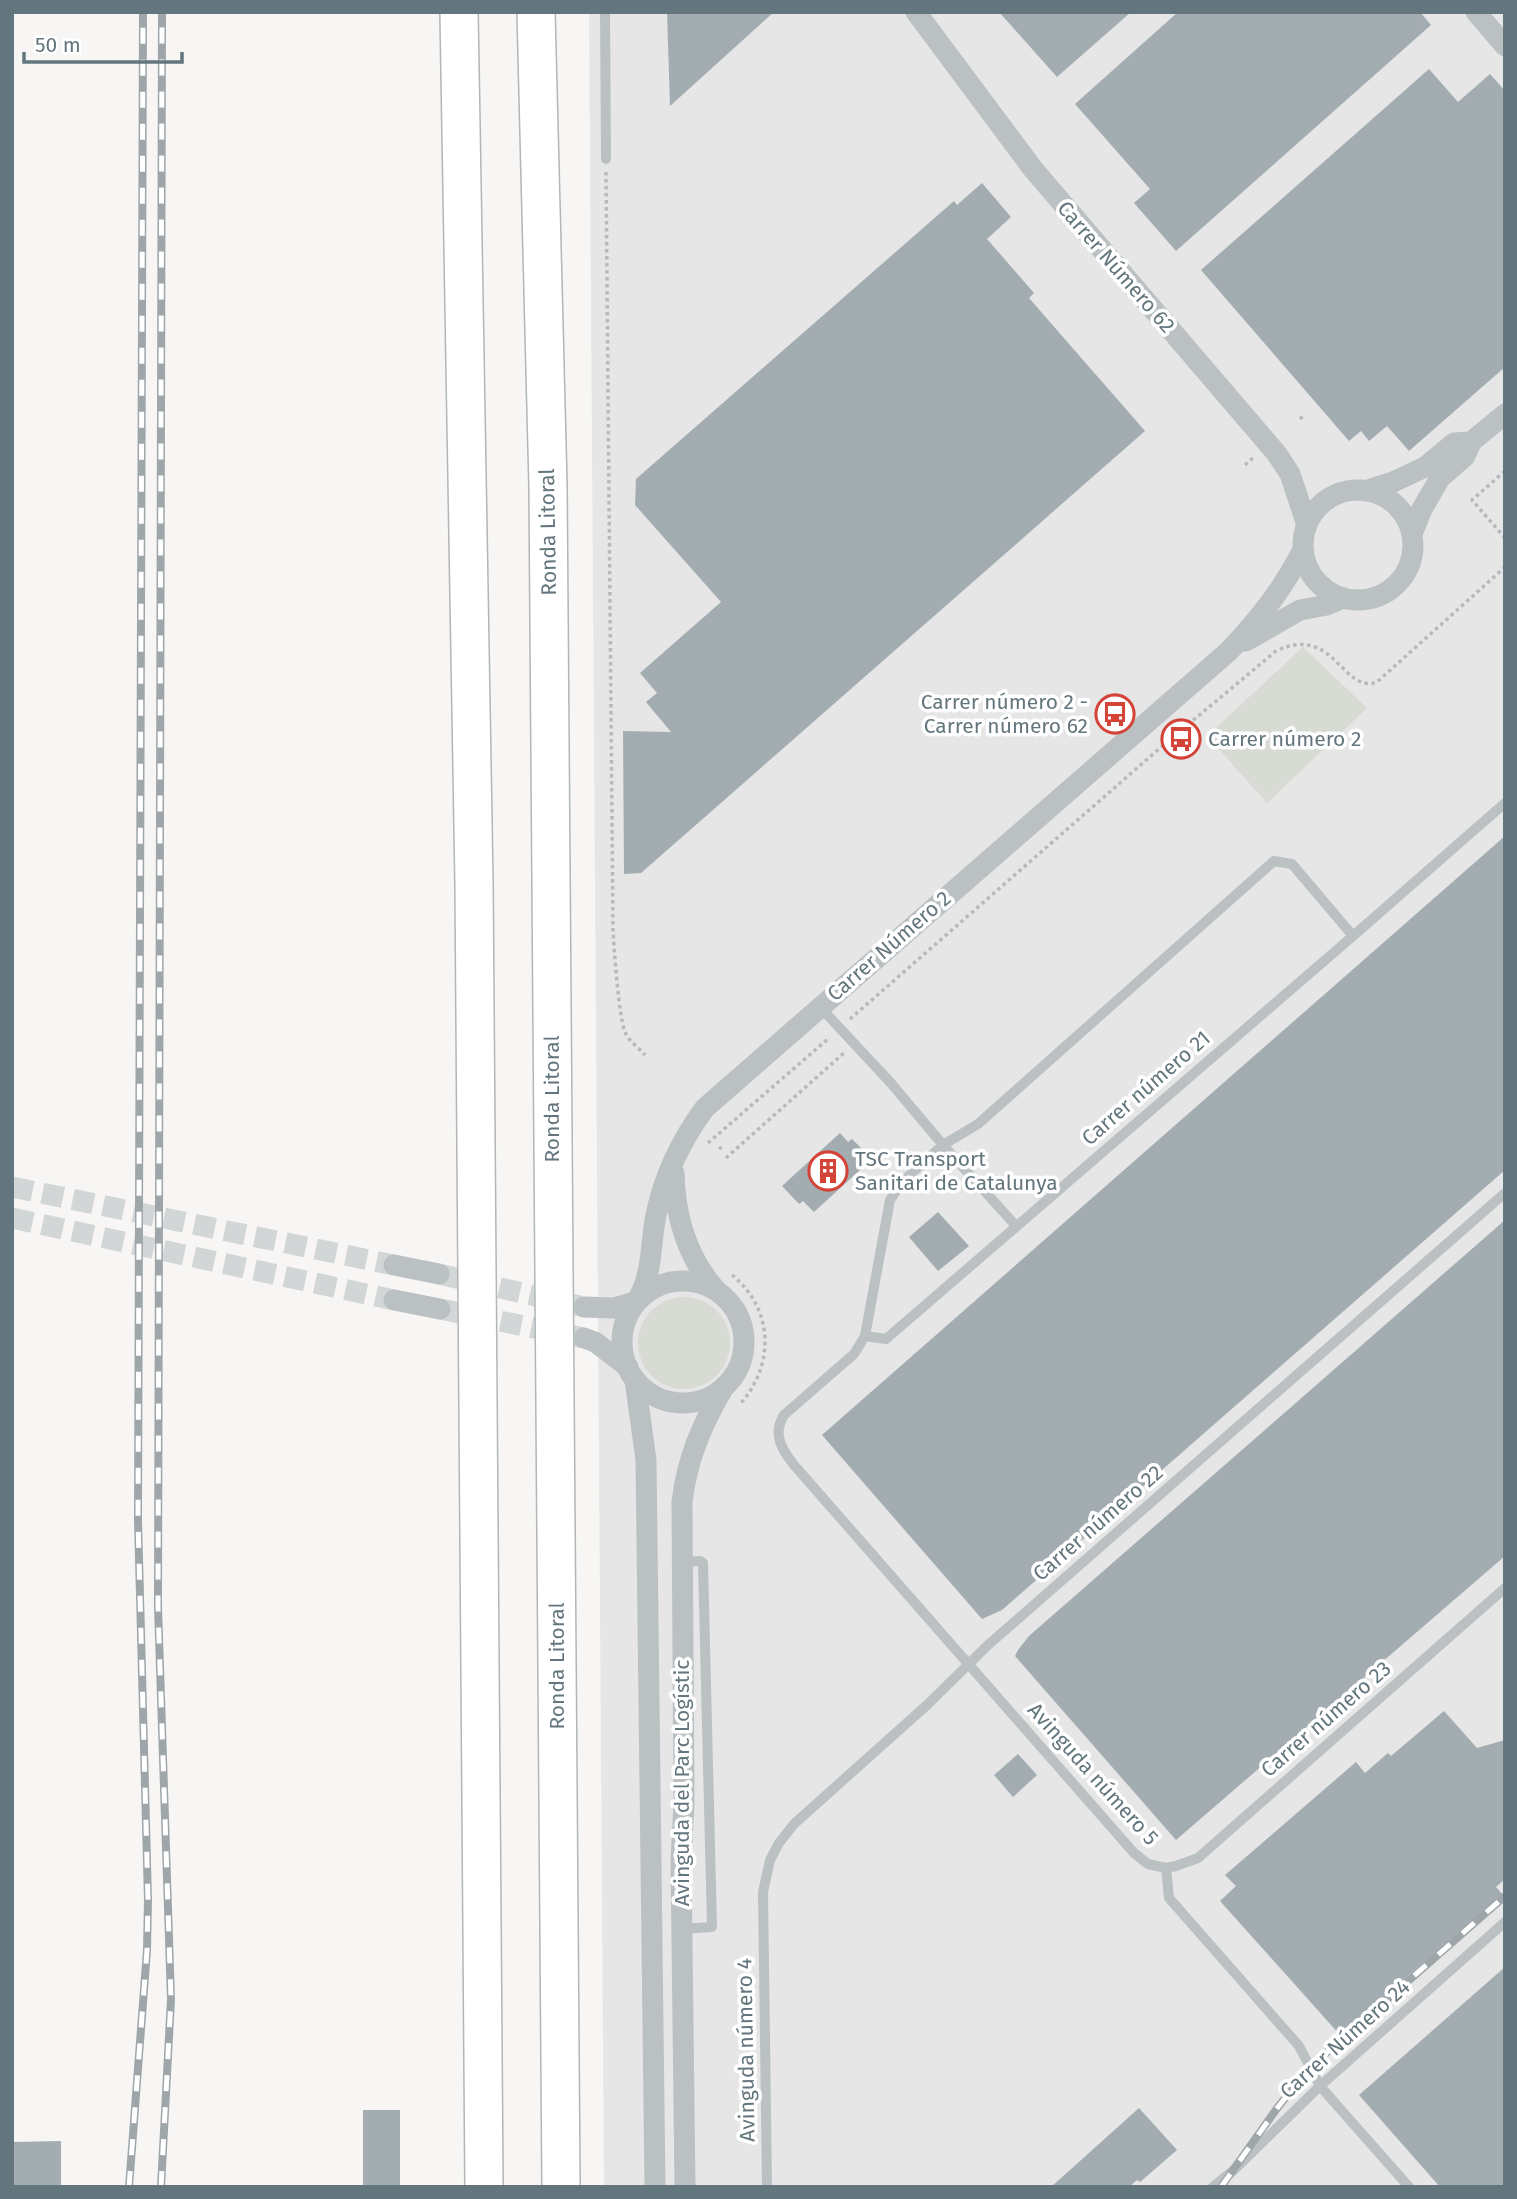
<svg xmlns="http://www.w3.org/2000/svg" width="1517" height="2199" viewBox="0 0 1517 2199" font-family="'Fira Sans',sans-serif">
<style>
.built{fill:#e5e6e5}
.green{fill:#d8dbd4}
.building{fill:#a3adb1}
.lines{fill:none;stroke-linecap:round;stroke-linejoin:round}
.minor-tunnel{stroke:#d2d6d6;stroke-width:21;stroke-dasharray:21 10;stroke-linecap:butt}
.trunk-casing{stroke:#b1b6b8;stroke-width:40}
.path{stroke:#b6babc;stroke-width:3.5;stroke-dasharray:3.5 3.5;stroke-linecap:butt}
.service{stroke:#bbc1c3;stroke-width:10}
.minor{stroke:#bbc1c3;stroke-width:21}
.trunk{stroke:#fff;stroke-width:37}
.rail-casing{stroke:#9ea6aa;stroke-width:8}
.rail{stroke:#fff;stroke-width:5;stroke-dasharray:16;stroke-linecap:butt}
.labels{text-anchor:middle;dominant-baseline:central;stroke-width:7;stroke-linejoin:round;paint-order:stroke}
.street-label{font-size:21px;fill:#64767d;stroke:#fff}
.poi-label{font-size:21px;fill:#64767d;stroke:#fff;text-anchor:start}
</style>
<rect width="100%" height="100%" fill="#f7f6f4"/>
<polygon class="built" points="589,12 1505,12 1505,2187 604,2187"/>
<g class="green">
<polygon points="1303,647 1367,708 1267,803 1207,736"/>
<circle cx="684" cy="1343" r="46"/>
</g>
<g class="building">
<polygon points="667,12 774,12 670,106"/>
<polygon points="999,12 1131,12 1057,77"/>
<polygon points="1178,12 1420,12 1431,25 1176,251 1134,203 1150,189 1075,104"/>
<polygon points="1429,69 1458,102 1490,74 1505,91 1505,367 1409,451 1387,426 1369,441 1361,431 1349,441 1201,270"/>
<polygon points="982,183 1011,217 987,239 1034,293 1029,298 1145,431 641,873 624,874 623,731 671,732 646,702 657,693 640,673 721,602 635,505 636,479 954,201 957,205"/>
<polygon points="1505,836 1505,1170 1002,1610 982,1619 822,1435"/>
<polygon points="840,1133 848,1142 852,1139 872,1159 814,1212 803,1201 799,1204 782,1186"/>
<polygon points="938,1212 969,1246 938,1271 909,1237"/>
<polygon points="1505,1220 1505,1556 1176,1840 1015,1656 1018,1650 1029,1636"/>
<polygon points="1444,1711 1477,1748 1505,1740 1505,1879 1496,1887 1502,1894 1340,2035 1220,1901 1236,1886 1225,1875 1356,1762 1365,1773 1388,1753 1391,1756"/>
<polygon points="1018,1754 1037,1775 1013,1797 994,1775"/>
<polygon points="1505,1967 1505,2187 1440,2187 1359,2095"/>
<polygon points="1139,2108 1177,2150 1140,2182 1137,2180 1129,2187 1051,2187"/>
<rect x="363" y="2110" width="37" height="77"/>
<polygon points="61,2141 61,2187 12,2187 12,2142"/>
</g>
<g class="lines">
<g class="minor-tunnel">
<polyline points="12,1187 394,1265"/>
<polyline points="12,1218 394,1300"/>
<polyline points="439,1274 584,1307"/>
<polyline points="440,1309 584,1338"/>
</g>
<g class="trunk-casing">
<g id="trunk">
<polyline points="459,12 474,883 484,2187"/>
<polyline points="536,12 548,486 561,2187"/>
</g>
</g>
<g class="path">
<path d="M606 172 613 930C614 948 619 1023 626 1034 630 1042 639 1048 645 1055"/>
<polyline points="1300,419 1303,416"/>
<polyline points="1245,465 1254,457"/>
<polyline points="1505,471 1472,500 1505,538"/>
<path d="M850 1019 1160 748 1276 651C1334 623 1343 695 1377 682L1504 568 1505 562"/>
<polyline points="708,1143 829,1038"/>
<polyline points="719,1149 724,1145"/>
<polyline points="726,1156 727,1157 844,1053"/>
<path d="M732 1275C774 1309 775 1365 740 1404"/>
</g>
<g class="service">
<polyline points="605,12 606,159"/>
<path d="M820 1007 890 1082 943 1145 903 1181 890 1200 867 1325 865 1336 854 1354 784 1415C772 1434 782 1450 794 1465L1134 1853 1148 1864 1166 1868 1169 1898 1299 2046 1320 2086 1409 2187"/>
<polyline points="1016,1226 943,1145 978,1124 1274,861 1292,864 1353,936 1505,803"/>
<polyline points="865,1336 886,1339 1353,936"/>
<polyline points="682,1562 700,1561 703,1563 712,1927 682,1929"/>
<polyline points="1166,1868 1176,1866 1198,1858 1505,1588"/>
<polyline points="767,2187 763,1892 770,1860 779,1843 794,1824 927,1705 988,1645 1505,1193"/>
<polyline points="1213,2187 1234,2170 1320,2086 1505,1922"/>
</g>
<g class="minor">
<polyline points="916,12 1033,169 1277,454 1290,474 1307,525"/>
<polyline points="1476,12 1505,46"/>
<circle cx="1358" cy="545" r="55"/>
<polyline points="1365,491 1393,482 1425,467 1454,443 1471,442"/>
<polyline points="1412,534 1422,509 1440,478 1465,456 1471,442 1505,414"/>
<polyline points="1246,641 1300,610 1327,605 1343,598"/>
<path d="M674 1173C675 1215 687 1257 715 1289"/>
<polyline points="394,1265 439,1274"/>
<circle cx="683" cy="1342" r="61"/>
<path d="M638 1299C653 1273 650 1244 656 1215 664 1176 682 1139 705 1108L1229 651C1260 618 1282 590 1303 550"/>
<polyline points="394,1300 440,1309"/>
<polyline points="584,1307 614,1308 636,1302"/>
<polyline points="584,1338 595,1342 628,1367"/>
<polyline points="635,1380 646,1460 655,2187"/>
<path d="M685 2187 681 1860 684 1803 682 1502C687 1459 702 1424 724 1387"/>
</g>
<use href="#trunk" class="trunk"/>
<g class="rail-casing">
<g id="rail">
<polyline points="129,2187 147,1950 148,1900 138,1520 143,12"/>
<polyline points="161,2187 171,1999 158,1607 162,12"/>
<polyline points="1221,2187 1278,2107 1309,2068 1505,1896"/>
</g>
</g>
<use href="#rail" class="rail"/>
</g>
<defs>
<g id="bus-ring" transform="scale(2.0125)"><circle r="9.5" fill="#fff" stroke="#d44337" stroke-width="1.5"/><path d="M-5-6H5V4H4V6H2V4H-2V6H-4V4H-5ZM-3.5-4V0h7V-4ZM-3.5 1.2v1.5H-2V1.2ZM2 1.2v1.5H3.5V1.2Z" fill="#d44337"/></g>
<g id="building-ring" transform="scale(2.0125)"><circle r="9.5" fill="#fff" stroke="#d44337" stroke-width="1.5"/><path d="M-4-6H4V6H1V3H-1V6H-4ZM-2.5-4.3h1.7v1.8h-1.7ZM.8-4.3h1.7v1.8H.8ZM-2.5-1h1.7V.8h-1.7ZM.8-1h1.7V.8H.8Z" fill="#d44337"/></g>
</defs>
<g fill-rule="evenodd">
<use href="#bus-ring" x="1115" y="714"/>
<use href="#bus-ring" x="1181" y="739"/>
<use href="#building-ring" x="828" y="1171"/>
</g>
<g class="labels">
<g class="street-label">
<text transform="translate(1116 267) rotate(49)">Carrer Número 62</text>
<text transform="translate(548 532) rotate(-91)">Ronda Litoral</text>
<text transform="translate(889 946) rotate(-41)">Carrer Número 2</text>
<text transform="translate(1146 1088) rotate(-41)">Carrer número 21</text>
<text transform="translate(552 1099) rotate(-90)">Ronda Litoral</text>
<text transform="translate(1098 1523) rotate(-41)">Carrer número 22</text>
<text transform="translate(557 1666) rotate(-90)">Ronda Litoral</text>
<text transform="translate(1326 1719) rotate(-41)">Carrer número 23</text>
<text transform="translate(1093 1774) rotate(48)">Avinguda número 5</text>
<text transform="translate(682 1783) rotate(-90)">Avinguda del Parc Logístic</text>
<text transform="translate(1345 2039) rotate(-42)">Carrer Número 24</text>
<text transform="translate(746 2050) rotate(-91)">Avinguda número 4</text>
</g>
<g class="poi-label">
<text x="1088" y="702" text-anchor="end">Carrer número 2 -<tspan x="1088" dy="24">Carrer número 62</tspan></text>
<text x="1208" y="739">Carrer número 2</text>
<text x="855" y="1159">TSC Transport<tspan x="855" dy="24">Sanitari de Catalunya</tspan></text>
</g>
</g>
<rect width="1517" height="2199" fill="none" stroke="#64767d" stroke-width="28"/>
<path d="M24 52v10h158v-10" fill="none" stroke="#64767d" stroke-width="3.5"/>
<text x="35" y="52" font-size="21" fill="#64767d" stroke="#ffffff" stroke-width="5" paint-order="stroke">50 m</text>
</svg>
